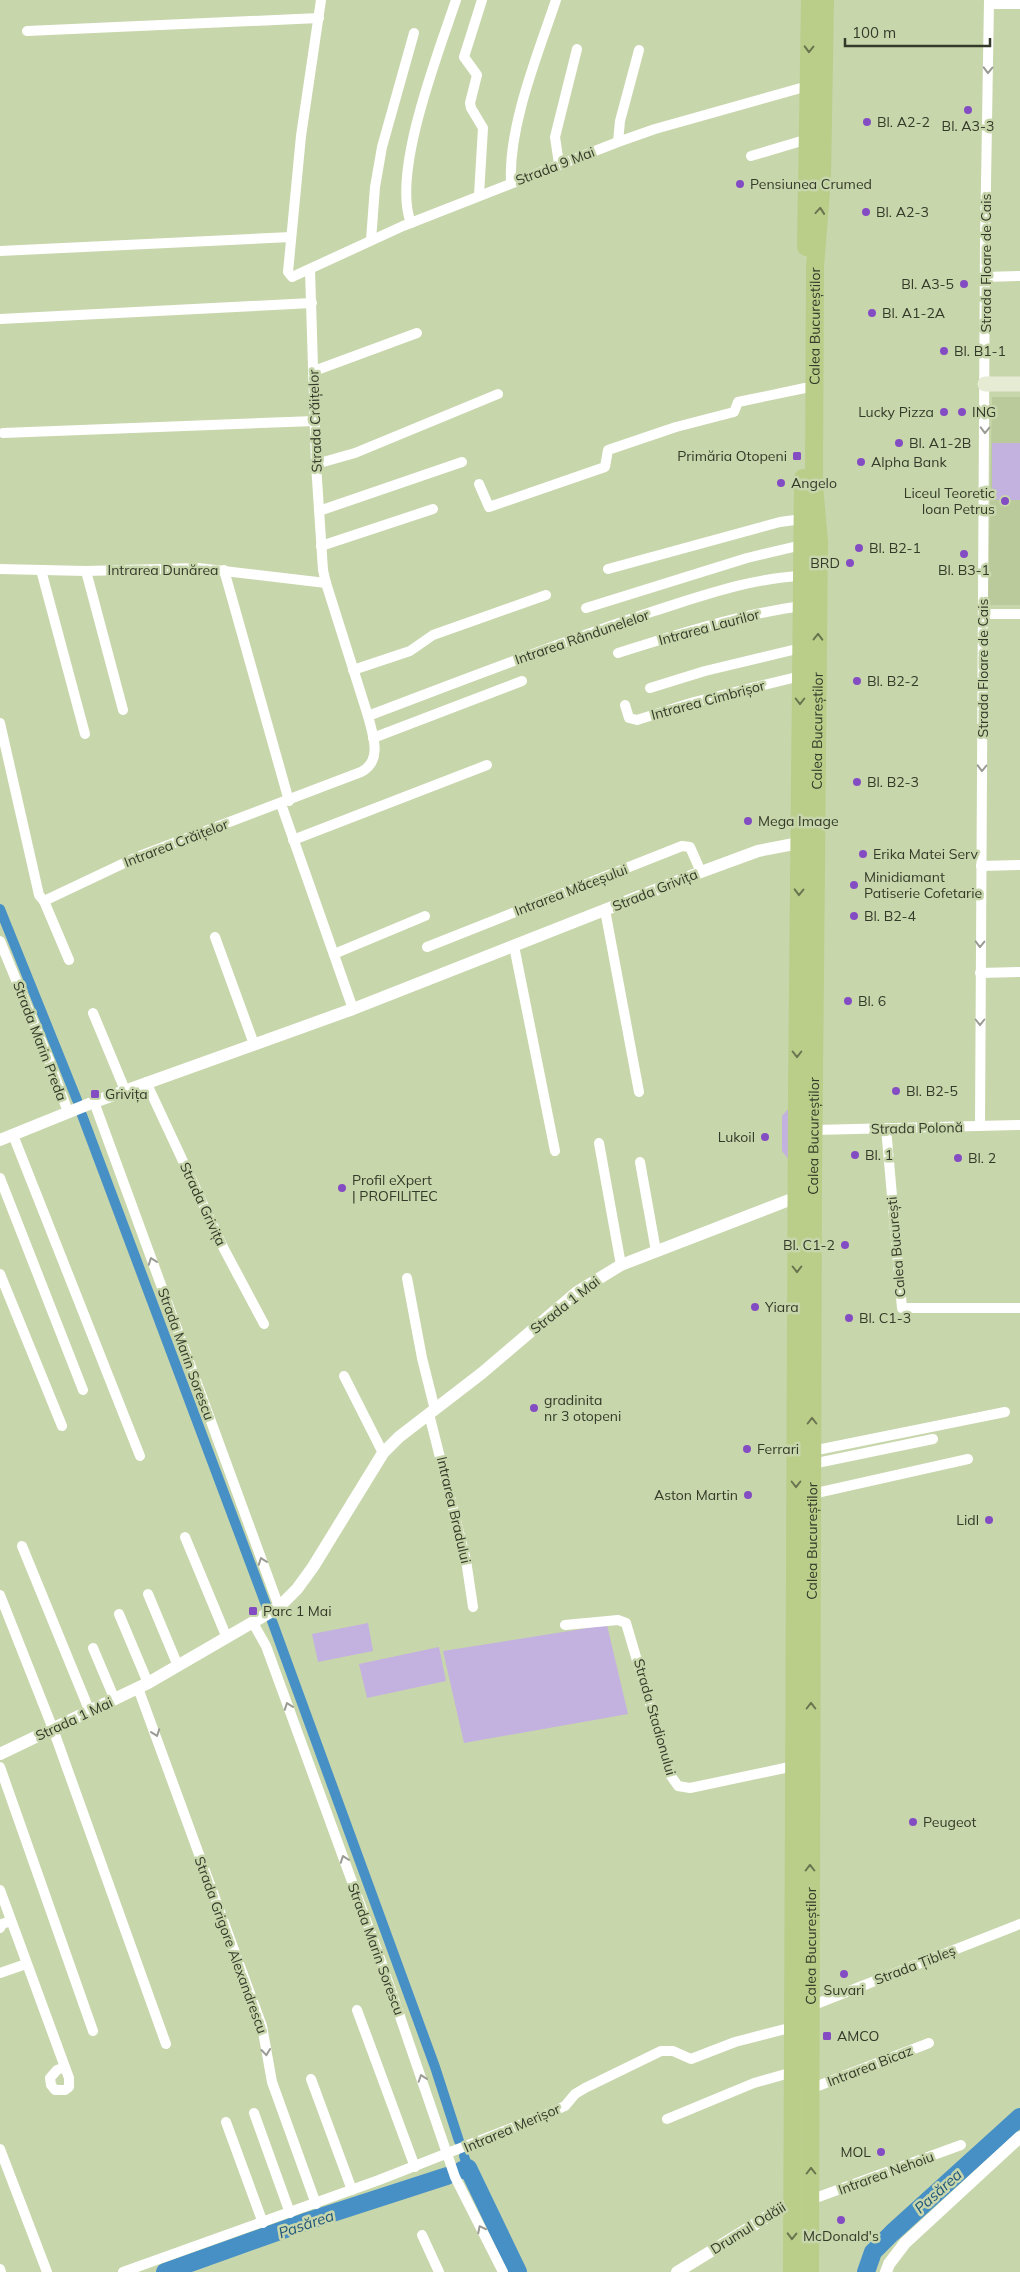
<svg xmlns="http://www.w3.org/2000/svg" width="1020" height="2272" viewBox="0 0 1020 2272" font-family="Mulish,sans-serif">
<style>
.built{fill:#bbca9a}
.green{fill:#c3b1e0}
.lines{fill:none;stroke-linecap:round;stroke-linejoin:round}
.canal{stroke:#4690c6;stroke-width:10}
.river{stroke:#4690c6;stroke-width:18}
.minor{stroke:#fff;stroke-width:10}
.tertiary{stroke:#fff;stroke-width:12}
.secondary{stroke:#e5ecd3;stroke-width:15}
.trunk{stroke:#bace8a;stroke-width:18}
.oneway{stroke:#6a7550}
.oneway2{stroke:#9a9c94}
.poi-dot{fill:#844cc3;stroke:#c8d6ac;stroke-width:2}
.labels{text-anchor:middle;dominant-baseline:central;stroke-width:5;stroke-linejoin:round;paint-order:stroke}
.poi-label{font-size:14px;fill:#343a29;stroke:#c8d6ac;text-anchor:start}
.street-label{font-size:14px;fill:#343a29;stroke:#c8d6ac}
.water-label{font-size:15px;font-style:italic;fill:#1e5479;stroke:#c8d6ac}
</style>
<rect width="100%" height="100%" fill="#c8d6ac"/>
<polygon class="built" points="992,397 1020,397 1020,605 988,605"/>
<g class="green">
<rect x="992" y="443" width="28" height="57"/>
<polygon points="789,1108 789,1160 782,1151 782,1116"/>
<polygon points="368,1623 373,1651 318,1662 312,1634"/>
<polygon points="607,1625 628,1714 464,1743 443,1651"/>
<polygon points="439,1647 446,1681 367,1698 359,1664"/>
</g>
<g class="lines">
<g class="canal">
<polyline points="0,909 77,1100"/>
<polyline points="82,1115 266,1605"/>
<polyline points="272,1621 435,2067 459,2141"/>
<polyline points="464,2156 468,2168"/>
</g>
<g class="river">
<polyline points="462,2170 468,2168 518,2272"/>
<polyline points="165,2272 308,2221 447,2176"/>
<polyline points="866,2272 873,2252 892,2233 1020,2117"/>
</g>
<g class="minor">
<polyline points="321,0 301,136 288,272 292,277 403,226 618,142 655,129 808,86"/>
<polyline points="989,4 1020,4"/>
<polyline points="27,31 319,18"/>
<polyline points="618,142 620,121 639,50"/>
<polyline points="751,156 808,139"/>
<polyline points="559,164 555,137 577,49"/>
<path d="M511 183C508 126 538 54 556 0"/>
<polyline points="479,195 483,128 471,108 470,103 477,75 464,57 482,0"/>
<path d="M411 223C391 173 439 51 456 0"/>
<polyline points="371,240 375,187 382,147 414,33"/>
<polyline points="0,251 291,237"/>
<polyline points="985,277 1020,276"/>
<polyline points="0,319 312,303"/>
<polyline points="314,371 417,333"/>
<polyline points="3,433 315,421"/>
<polyline points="316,464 355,453 498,394"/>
<polyline points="479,484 489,507 605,467 608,450 676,427 734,412 738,402 805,388"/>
<polyline points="319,511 462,462"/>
<polyline points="321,546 433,509"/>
<polyline points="0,569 86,571 198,568 326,583"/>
<polyline points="608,569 780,522 802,519"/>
<polyline points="41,570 85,734"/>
<polyline points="224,570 289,801"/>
<polyline points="86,571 123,710"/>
<polyline points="586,608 747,558 802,545"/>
<polyline points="983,614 1020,614"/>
<path d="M618 653C678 634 738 615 801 606"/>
<polyline points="353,670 410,651 433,635 546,595"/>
<polyline points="650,688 705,671 801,648"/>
<polyline points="625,705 629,718 637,720 694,702 801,676"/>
<path d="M368 716C463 680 558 643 654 611 702 596 751 578 802 576"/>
<polyline points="0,723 39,895 44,901 69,960"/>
<polyline points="373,738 522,681"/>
<polyline points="281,804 353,1009"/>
<polyline points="293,840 487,765"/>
<polyline points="981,866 1020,865"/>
<path d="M44 901 137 857 361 772C383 761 373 735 368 716L326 583 323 570 316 464 310 270"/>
<polyline points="605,910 639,1092"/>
<polyline points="215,937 254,1044"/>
<polyline points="0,941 49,1060 68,1112"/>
<polyline points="514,946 555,1151"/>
<polyline points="427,947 682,846 690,847 701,872"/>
<polyline points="334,954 425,916"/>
<polyline points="980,973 1020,972"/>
<polyline points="93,1013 125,1090"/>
<polyline points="146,1082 224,1249 264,1324"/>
<polyline points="94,1102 279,1607"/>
<polyline points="980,1126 985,245 989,0"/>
<polyline points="886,1128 902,1308 1020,1308"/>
<polyline points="814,1130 1020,1125"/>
<polyline points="13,1135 140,1456"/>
<polyline points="599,1143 621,1265"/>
<polyline points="640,1162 656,1251"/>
<polyline points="0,1178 83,1390"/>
<polyline points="0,1274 62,1426"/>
<polyline points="407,1278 422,1358 435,1410"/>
<polyline points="344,1376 383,1453"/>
<polyline points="429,1414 466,1560 473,1607"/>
<polyline points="812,1451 1005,1412"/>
<polyline points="812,1464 933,1439"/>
<polyline points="812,1494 968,1459"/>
<polyline points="185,1537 227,1638"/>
<polyline points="22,1546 90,1712"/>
<polyline points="148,1594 178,1666"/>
<polyline points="0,1595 53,1729 166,2044"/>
<polyline points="119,1614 148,1683"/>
<polyline points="253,1623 266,1646 381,1961 455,2177 503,2272"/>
<polyline points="565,1625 618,1620 626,1623 671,1776 678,1786 690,1788 794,1766"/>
<polyline points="93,1648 115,1700"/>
<polyline points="138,1688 262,2026 272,2082 316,2204"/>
<polyline points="0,1767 93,2031"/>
<polyline points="0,1890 69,2078 69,2087 65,2090 55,2090 51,2085 50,2078 57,2070 64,2067"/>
<polyline points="0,1928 2,1924 11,1921"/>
<polyline points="0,1973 26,1964"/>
<polyline points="811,2006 1020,1924"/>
<polyline points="357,2010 415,2167"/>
<polyline points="311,2079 352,2190"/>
<polyline points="810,2089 929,2043"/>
<polyline points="254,2113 290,2213"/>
<polyline points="667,2119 754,2083 793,2072"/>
<polyline points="226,2122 263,2223"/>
<polyline points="0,2149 47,2272"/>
<polyline points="810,2200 961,2145"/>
<polyline points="422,2235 439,2272"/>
<polyline points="0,2269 1,2272"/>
<polyline points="123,2272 379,2180 547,2114 565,2106 575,2094 585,2088 661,2051 673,2051 691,2059 735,2042 793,2027"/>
</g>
<g class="tertiary">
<polyline points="0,1140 94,1102 353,1009 701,872 758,851 799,843"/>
<polyline points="0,1754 148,1683 279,1607 297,1589 313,1567 383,1453 399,1437 482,1373 577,1292 621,1265 797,1197"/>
<polyline points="677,2272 793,2201"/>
<polyline points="886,2272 889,2264 905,2243 1020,2137"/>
</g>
<polyline class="secondary" points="985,384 1020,384"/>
<g class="trunk">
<polyline points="806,247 810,0"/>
<polyline points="792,2272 797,1091 803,478"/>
<path id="s1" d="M810 2272 813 1186 819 542 814 485 815 267 822 179 825 0"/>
</g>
</g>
<defs><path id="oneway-chevron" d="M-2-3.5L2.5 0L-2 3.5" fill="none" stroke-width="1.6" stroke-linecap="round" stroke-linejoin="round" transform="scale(1.25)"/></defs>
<g class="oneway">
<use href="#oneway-chevron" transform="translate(809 49) rotate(91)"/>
<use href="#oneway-chevron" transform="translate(820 211) rotate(-85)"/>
<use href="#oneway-chevron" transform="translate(818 637) rotate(-89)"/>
<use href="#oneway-chevron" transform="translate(800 701) rotate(90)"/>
<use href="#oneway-chevron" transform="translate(799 892) rotate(91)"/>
<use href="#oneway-chevron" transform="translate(797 1054) rotate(90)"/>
<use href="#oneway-chevron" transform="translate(797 1269) rotate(90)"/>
<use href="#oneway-chevron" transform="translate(812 1421) rotate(-90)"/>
<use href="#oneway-chevron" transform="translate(796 1484) rotate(90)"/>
<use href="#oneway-chevron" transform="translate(811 1706) rotate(-90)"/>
<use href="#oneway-chevron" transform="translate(810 1868) rotate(-90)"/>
<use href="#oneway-chevron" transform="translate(811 2171) rotate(-90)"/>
<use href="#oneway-chevron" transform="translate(792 2236) rotate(91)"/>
</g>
<g class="oneway2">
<use href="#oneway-chevron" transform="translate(988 70) rotate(91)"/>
<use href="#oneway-chevron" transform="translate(985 430) rotate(91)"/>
<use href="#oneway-chevron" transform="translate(982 768) rotate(91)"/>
<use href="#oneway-chevron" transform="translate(980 944) rotate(91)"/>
<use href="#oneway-chevron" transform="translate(980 1022) rotate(90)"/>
<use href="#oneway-chevron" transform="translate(152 1261) rotate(-110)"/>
<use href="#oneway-chevron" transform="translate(262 1561) rotate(-110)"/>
<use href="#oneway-chevron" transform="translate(288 1706) rotate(-110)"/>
<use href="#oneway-chevron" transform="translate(156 1733) rotate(70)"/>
<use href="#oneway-chevron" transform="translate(344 1859) rotate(-110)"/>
<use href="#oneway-chevron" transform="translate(266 2052) rotate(84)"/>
<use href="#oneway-chevron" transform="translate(422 2078) rotate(-109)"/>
<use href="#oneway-chevron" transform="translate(481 2229) rotate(-117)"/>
</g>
<g class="poi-dot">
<circle cx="968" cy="110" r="5"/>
<circle cx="867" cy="122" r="5"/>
<circle cx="740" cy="184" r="5"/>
<circle cx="866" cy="212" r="5"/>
<circle cx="964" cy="284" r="5"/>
<circle cx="872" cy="313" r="5"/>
<circle cx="944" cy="351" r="5"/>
<circle cx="944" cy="412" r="5"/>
<circle cx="962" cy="412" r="5"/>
<circle cx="899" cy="443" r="5"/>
<rect x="792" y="451" width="10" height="10" rx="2.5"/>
<circle cx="861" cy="462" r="5"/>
<circle cx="781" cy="483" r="5"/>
<circle cx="1005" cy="501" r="5"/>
<circle cx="859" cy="548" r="5"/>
<circle cx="964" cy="554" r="5"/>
<circle cx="850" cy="563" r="5"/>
<circle cx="857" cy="681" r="5"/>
<circle cx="857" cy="782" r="5"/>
<circle cx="748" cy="821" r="5"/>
<circle cx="863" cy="854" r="5"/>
<circle cx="854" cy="885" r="5"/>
<circle cx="854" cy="916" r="5"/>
<circle cx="848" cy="1001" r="5"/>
<circle cx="896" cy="1091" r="5"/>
<rect x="90" y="1089" width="10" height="10" rx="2.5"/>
<circle cx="765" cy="1137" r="5"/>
<circle cx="855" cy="1155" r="5"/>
<circle cx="958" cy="1158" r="5"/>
<circle cx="342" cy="1188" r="5"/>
<circle cx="845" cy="1245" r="5"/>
<circle cx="755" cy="1307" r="5"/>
<circle cx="849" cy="1318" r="5"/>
<circle cx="534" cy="1408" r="5"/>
<circle cx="747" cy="1449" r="5"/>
<circle cx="748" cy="1495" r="5"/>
<circle cx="989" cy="1520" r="5"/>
<rect x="248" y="1606" width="10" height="10" rx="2.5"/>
<circle cx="913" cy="1822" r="5"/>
<circle cx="844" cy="1974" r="5"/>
<rect x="822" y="2031" width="10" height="10" rx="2.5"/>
<circle cx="881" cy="2152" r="5"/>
<circle cx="841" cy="2220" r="5"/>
</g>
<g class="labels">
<g class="poi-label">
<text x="877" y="122">Bl. A2-2</text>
<text x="968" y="126" text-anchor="middle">Bl. A3-3</text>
<text x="750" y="184">Pensiunea Crumed</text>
<text x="876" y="212">Bl. A2-3</text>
<text x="954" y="284" text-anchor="end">Bl. A3-5</text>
<text x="882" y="313">Bl. A1-2A</text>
<text x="954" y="351">Bl. B1-1</text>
<text x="934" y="412" text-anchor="end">Lucky Pizza</text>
<text x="972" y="412">ING</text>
<text x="909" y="443">Bl. A1-2B</text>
<text x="787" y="456" text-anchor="end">Primăria Otopeni</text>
<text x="871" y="462">Alpha Bank</text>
<text x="791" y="483">Angelo</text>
<text x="995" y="493" text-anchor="end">Liceul Teoretic<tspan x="995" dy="16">Ioan Petrus</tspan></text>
<text x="869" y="548">Bl. B2-1</text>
<text x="840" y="563" text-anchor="end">BRD</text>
<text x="964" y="570" text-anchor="middle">Bl. B3-1</text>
<text x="867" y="681">Bl. B2-2</text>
<text x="867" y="782">Bl. B2-3</text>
<text x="758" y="821">Mega Image</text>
<text x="873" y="854">Erika Matei Serv</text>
<text x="864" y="877">Minidiamant<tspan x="864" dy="16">Patiserie Cofetarie</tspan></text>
<text x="864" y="916">Bl. B2-4</text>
<text x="858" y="1001">Bl. 6</text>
<text x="906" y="1091">Bl. B2-5</text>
<text x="105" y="1094">Grivița</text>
<text x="755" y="1137" text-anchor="end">Lukoil</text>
<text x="865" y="1155">Bl. 1</text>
<text x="968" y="1158">Bl. 2</text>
<text x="352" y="1180">Profil eXpert<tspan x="352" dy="16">| PROFILITEC</tspan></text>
<text x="835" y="1245" text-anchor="end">Bl. C1-2</text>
<text x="765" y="1307">Yiara</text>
<text x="859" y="1318">Bl. C1-3</text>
<text x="544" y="1400">gradinita<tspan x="544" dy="16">nr 3 otopeni</tspan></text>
<text x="757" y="1449">Ferrari</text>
<text x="738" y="1495" text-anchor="end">Aston Martin</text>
<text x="979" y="1520" text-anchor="end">Lidl</text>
<text x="263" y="1611">Parc 1 Mai</text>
<text x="923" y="1822">Peugeot</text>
<text x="844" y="1990" text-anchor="middle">Suvari</text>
<text x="837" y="2036">AMCO</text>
<text x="871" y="2152" text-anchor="end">MOL</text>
<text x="841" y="2236" text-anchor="middle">McDonald's</text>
</g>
<g class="street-label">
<text transform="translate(555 166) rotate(-21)">Strada 9 Mai</text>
<text transform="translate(986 263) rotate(-90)">Strada Floare de Cais</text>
<text stroke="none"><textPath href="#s1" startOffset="1946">Calea Bucureștilor</textPath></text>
<text transform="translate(315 421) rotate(-92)">Strada Crăițelor</text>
<text x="163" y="570">Intrarea Dunărea</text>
<text transform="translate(709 627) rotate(-15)">Intrarea Laurilor</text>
<text transform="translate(582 637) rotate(-19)">Intrarea Rândunelelor</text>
<text transform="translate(983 668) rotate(-90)">Strada Floare de Cais</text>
<text transform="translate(708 700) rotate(-15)">Intrarea Cimbrișor</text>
<text stroke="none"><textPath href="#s1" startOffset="1541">Calea Bucureștilor</textPath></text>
<text transform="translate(176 843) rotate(-21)">Intrarea Crăițelor</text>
<text transform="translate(571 890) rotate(-21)">Intrarea Măceșului</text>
<text transform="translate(655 890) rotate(-22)">Strada Grivița</text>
<text transform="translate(40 1041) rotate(69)">Strada Marin Preda</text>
<text transform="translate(917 1128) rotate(-1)">Strada Polonă</text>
<text stroke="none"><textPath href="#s1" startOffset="1136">Calea Bucureștilor</textPath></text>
<text transform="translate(203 1204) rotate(65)">Strada Grivița</text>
<text transform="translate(896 1247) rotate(-95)">Calea București</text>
<text transform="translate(565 1305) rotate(-38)">Strada 1 Mai</text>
<text transform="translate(186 1354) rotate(70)">Strada Marin Sorescu</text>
<text transform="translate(454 1510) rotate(77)">Intrarea Bradului</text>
<text stroke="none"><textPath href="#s1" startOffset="731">Calea Bucureștilor</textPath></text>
<text transform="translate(655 1717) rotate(74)">Strada Stadionului</text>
<text transform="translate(74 1719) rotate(-25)">Strada 1 Mai</text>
<text transform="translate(231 1945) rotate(70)">Strada Grigore Alexandrescu</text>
<text stroke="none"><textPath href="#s1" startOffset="326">Calea Bucureștilor</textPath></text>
<text transform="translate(376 1949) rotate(70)">Strada Marin Sorescu</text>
<text transform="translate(915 1965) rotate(-21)">Strada Țibleș</text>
<text transform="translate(870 2066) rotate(-21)">Intrarea Bicaz</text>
<text transform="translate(512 2128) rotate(-23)">Intrarea Merișor</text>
<text transform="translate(886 2173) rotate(-20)">Intrarea Nehoiu</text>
<text transform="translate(748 2228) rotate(-32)">Drumul Odăii</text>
</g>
<g class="water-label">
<text transform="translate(938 2191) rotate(-42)">Pasărea</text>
<text transform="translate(306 2224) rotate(-19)">Pasărea</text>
</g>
</g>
<path d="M845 38v8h145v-8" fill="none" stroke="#343a29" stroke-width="2.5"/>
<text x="852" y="38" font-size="15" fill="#343a29" stroke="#c8d6ac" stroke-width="4" paint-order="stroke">100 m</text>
</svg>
